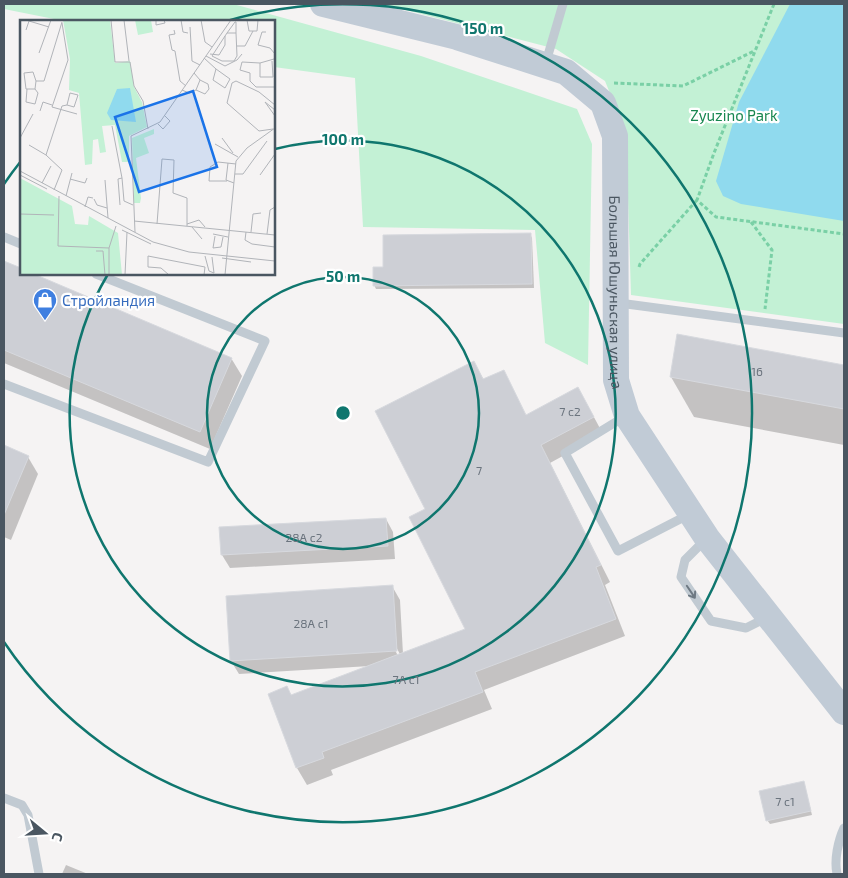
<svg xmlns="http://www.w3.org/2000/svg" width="848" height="878" viewBox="0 0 848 878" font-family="'Exo 2',sans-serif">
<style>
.green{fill:#c3f1d5}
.water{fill:#90daee}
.shadow{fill:#0003;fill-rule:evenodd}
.building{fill:#cdcfd5;stroke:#d7d9de}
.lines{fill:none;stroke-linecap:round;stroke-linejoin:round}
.path{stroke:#7ad0a6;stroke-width:3;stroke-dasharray:4 2.5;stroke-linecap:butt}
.lane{stroke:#c1cad2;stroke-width:9}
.secondary{stroke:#c1cbd6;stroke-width:26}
.oneway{stroke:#6e7983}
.ring{fill:none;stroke:#0f766e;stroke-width:2.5}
.labels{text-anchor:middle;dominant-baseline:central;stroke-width:4.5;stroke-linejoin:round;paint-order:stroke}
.number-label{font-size:12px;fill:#6b747e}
.park-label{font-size:15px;fill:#17864f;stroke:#fff}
.street-label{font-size:15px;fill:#4a5661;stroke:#fff}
.shop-label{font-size:15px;fill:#366cbe;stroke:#fff;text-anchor:start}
.inset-road{fill:none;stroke:#b1b4b9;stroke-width:1}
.view{fill:#1a73e8;fill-opacity:0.15;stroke:#1a73e8;stroke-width:2.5}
.inset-edge{fill:none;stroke:#4a5661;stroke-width:2.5}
.centre{fill:#0f766e;stroke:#fff;stroke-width:2.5}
.ring-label{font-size:15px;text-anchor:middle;font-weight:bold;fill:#0f766e;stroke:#fff;stroke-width:4.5;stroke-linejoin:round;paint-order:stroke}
</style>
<rect width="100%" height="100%" fill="#f5f3f3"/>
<g class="green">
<polygon points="4,4 233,4 421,56 577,109 592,144 588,365 545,343 535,230 363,227 355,78 274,67 274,21 64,21 4,9"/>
<polygon points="383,4 844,4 844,324 631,295 626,133 605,81 556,49"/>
</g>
<polygon class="water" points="790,4 844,4 844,221 741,204 723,196 716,181 739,102"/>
<g class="shadow">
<polygon points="530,234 532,238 534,288 376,289 374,285 384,268"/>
<polygon points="4,262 21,270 21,274 31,274 231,358 242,376 210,449 4,363"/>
<polygon points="678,336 844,366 844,445 694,417 671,377"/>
<path d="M474 363 484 380 527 417 588 406 603 434 550 463 610 582 605 585 625 636 484 690 492 709 331 770 333 775 307 785 297 768 270 694 287 688 292 696 370 666 239 674 231 661 227 597 392 586 400 600 403 654 467 630 426 510ZM395 645 401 656H398L393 646Z"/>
<polygon points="4,447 28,457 38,474 11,540 4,537"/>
<polygon points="386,519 393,532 395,559 230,568 222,555 221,529"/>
<polygon points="804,782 812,815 770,824 767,820"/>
<polygon points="66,865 88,874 62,874"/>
</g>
<g class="building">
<polygon points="531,233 532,284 373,286 373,267 383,267 383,235"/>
<polygon points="4,261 21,268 21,274 34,274 232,358 200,432 4,350"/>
<polygon points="677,334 844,365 844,409 670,377"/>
<polygon points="474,361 483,379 504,370 526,415 578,387 594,417 541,445 601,565 596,567 616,619 475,672 483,692 322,752 324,758 296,768 268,694 287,686 291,695 465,629 409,517 425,509 375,411"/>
<polygon points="4,445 29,456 4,515"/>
<polygon points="386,518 388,546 221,555 219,527"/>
<polygon points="393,585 397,651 230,661 226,596"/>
<polygon points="804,781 811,811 766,821 759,791"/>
</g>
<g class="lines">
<g class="path">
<polyline points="774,4 714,153 697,200 716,217 844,234"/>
<polyline points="614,83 683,86 754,51"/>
<polyline points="751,222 772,250 765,309"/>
<polyline points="639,267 640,264 697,200"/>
</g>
<g class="lane">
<polyline points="546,62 563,4"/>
<polyline points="4,237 21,244"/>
<polyline points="619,303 844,333"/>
<polyline points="4,384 208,462 265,341 96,274"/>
<polyline points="624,417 565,453 618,551 688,515"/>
<polyline points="705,540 685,560 681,577 711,621 746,628 768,617"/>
<polyline points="4,798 22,805 28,815 39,874"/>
<path d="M837 874C834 860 838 841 844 828"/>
</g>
<path class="secondary" id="s1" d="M323 4 457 37 566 72 603 103 615 136 616 380 627 416 707 538 844 712"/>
</g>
<defs><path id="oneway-shaft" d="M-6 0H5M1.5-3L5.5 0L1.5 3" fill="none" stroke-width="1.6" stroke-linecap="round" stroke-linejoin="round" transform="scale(1.25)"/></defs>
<use class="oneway" href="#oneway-shaft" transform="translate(691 592) rotate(56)"/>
<g class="ring">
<circle cx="343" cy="413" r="136"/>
<path d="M275 149A273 273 0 1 1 108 274"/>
<path d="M4 184A409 409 0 0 1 21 161M227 21A409 409 0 1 1 4 642"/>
</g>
<defs>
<g id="shop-pin" transform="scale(1.25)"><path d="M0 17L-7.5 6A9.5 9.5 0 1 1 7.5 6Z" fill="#3f7fe0" stroke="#fff"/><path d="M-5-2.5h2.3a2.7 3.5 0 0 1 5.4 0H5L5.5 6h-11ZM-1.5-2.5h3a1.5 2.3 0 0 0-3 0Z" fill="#fff"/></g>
</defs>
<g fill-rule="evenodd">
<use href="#shop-pin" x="45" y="300"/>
</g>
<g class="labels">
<g class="number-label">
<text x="757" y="371">16</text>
<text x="570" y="411">7 с2</text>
<text x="479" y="470">7</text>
<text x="304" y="537">28А с2</text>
<text x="311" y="623">28А с1</text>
<text x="406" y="679">7А с1</text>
<text x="785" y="801">7 с1</text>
</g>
<g class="park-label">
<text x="734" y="115">Zyuzino Park</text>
</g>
<g class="street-label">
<text stroke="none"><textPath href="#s1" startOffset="492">Большая Юшуньская улица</textPath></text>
</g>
<g class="shop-label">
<text x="62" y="300">Стройландия</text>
</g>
</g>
<g transform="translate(20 20)">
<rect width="255" height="255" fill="#f5f3f3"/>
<path d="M43 0H90L95 43 110 41 114 67 122 82 127 107 109 116V142H102L95 105 82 106 86 132 80 133 78 119 73 120 72 144 65 145 59 73 49 70 50 39ZM115 0H131L133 12 118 15ZM134 109V114L124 118 129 133 116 138 121 178 120 183H114L112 118ZM0 158 52 186 55 204 68 205 69 196 98 213 102 255H0Z" fill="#c3f1d5"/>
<path d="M110 68 116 102 91 100 87 93 97 69Z" fill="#90daee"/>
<path class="inset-road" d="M91 0 95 42H110L114 66 123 81 128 109M104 0 109 41M136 0V5L145 3 144 0M161 0 163 12 168 13M181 0 185 22 192 27M227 0 229 11H237L238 0M42 3 48 40 32 87 57 94M170 7 172 41 180 45M6 10 9 1 29 7M154 10 155 14 149 15 152 30 155 31 160 61 166 66M246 12H242L238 25 250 28 255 34M205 16 192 36 202 41H214L217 36 216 13M217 26H225L233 11M19 33 31 0M190 34 199 35 205 25V16L207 13 215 2H216V13H207M186 36 205 46 217 40 222 34M184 38 196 49 193 60 205 68 210 59 196 49M254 39 240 43 222 42 220 50 230 53V61L236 67H255M240 43V57H253L252 41M16 61 13 52 4 53 6 69H15L16 61H24L42 2M7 69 6 82 15 84 18 73 15 69M162 70 169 73 176 70 180 60 174 53M176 70 185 74 189 69 188 64 180 60M50 73 58 75 54 87 47 85ZM255 90 245 82 255 96M20 91 23 82 32 85M138 104 143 109 150 101 145 96M92 106 102 158M253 109 239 111 207 83 212 63 216 61 239 72 255 85M0 118 13 94M202 118 213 133M195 124 218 137M9 125 26 135 42 150 34 170M26 135 42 86 47 85M208 143 206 160 214 163M0 151 133 222 169 232 255 241M215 154H223L247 121M0 155 27 169M240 155 255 134M50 159 65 163 67 158M85 160 88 198M207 161H189L190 147 198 142 216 144M22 163 31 146M39 176 38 226 89 228 96 206M46 176 52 153M74 179 77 185 87 188M100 185 98 159 102 158 104 181 113 185M65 187 68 177 73 178M0 194 34 195M114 201 255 215M137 204 142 139 154 140 153 173 167 178V206M167 204 179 200 185 207M172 207 182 219M102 210 131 224M115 212 111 116 140 102 211 0M226 212 225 220 232 224 255 227M231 212 233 194 241 193M193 214 208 217M247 214 250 190 255 187M195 216 193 228 201 227 203 217M89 228V255M76 231H83L85 255M185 236 189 251 194 253 192 237M202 238 231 242M105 255 107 212M149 255 141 248 128 247V236L185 247 184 255M205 255 216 141 227 128 255 108"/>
<path class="view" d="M173 71 197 147 119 172 95 97Z"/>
<rect width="255" height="255" class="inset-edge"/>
</g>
<circle cx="343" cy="413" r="8" class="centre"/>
<g class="ring-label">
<text x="483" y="34">150 m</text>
<text x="343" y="145">100 m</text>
<text x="343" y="282">50 m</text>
</g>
<rect width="848" height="878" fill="none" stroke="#4a5661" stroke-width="10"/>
<g transform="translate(45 833) rotate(108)" stroke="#ffffff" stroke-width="4" paint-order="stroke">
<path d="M0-4L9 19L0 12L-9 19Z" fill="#4a5661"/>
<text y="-8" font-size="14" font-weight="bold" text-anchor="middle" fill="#4a5661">С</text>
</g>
</svg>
